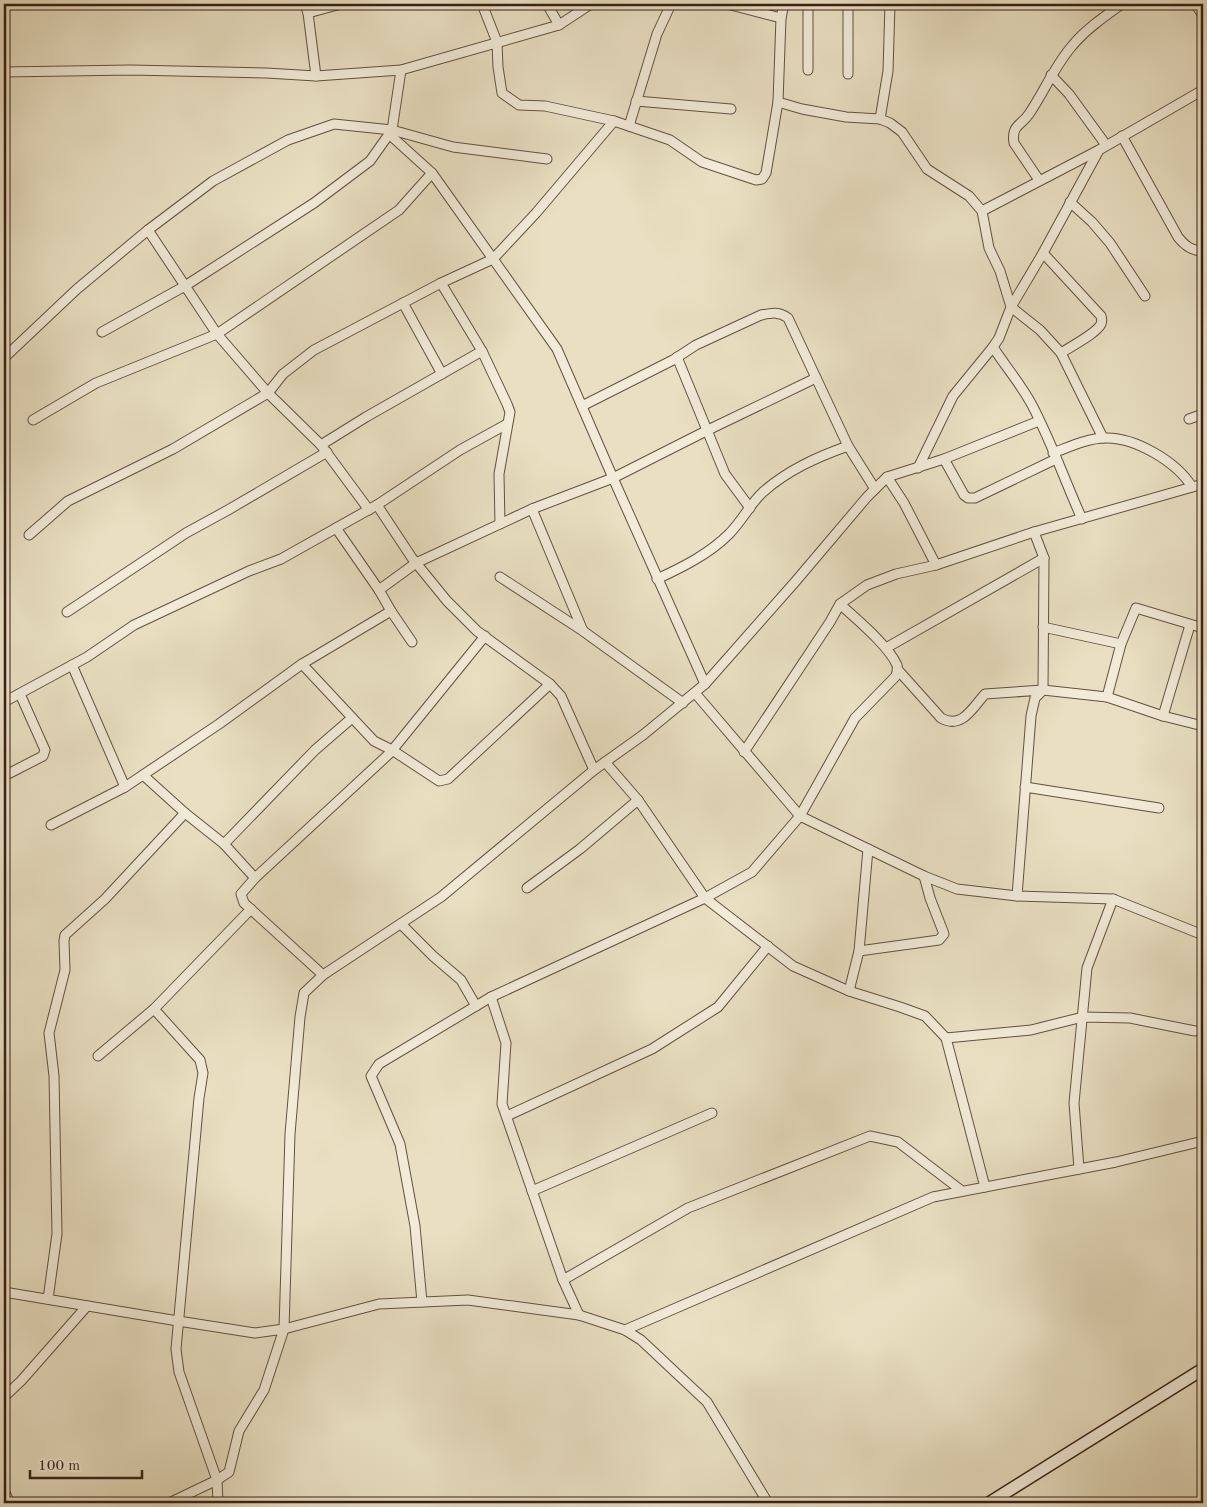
<svg xmlns="http://www.w3.org/2000/svg" width="1207" height="1507" viewBox="0 0 1207 1507" font-family="'Old Standard TT',serif">
<style>
.lines{fill:none;stroke-linecap:round;stroke-linejoin:round}
.street-casing{stroke:#645042;stroke-width:11}
.secondary-casing{stroke:#382017;stroke-width:14}
.street{stroke:#f1ebd8;stroke-width:9}
.secondary{stroke:#f1ebd8;stroke-width:11}
</style>
<rect width="100%" height="100%" fill="#e9e0c3"/>
<filter id="stains"><feTurbulence type="fractalNoise" baseFrequency=".004" numOctaves="4"/><feColorMatrix values="0 0 0 0 .2 0 0 0 0 .09 0 0 0 0 .02 0 0 0 .5 -.17"/></filter>
<radialGradient id="worn" r=".72"><stop offset=".6" stop-color="#630" stop-opacity="0"/><stop offset="1" stop-color="#630" stop-opacity=".3"/></radialGradient>
<g class="lines">
<g class="street-casing">
<g id="street">
<polyline points="305,4 308,13 316,76"/>
<polyline points="482,4 497,42 498,67 502,93 519,105 545,106 614,121 670,140 702,162 756,180 762,179 766,173 778,102 781,18 784,4"/>
<polyline points="547,4 559,25"/>
<polyline points="727,4 781,18"/>
<polyline points="848,4 848,74"/>
<polyline points="1195,4 1203,15"/>
<polyline points="308,13 341,4"/>
<polyline points="808,70 808,4"/>
<polyline points="4,72 131,70 266,73 316,76 401,70 559,25 591,4"/>
<polyline points="1051,75 1069,94 1106,145"/>
<polyline points="636,101 731,109"/>
<path d="M778 102 802 109 846 117 880 119 890 123 902 132 927 169 969 196 982 211 989 248 1000 271 1011 307 999 338 993 347C1005 366 1021 384 1032 405 1051 441 1065 481 1082 519"/>
<polyline points="880,119 888,71 890,4"/>
<polyline points="629,126 657,34 671,4"/>
<polyline points="389,134 432,173 557,349 613,478 705,684"/>
<path d="M1122 136 1178 237C1185 246 1192 251 1203 251"/>
<polyline points="1099,150 1043,253 1011,307 1040,330 1061,353 1103,438"/>
<path d="M1039 180 1014 143C1011 125 1021 126 1029 114 1044 92 1054 67 1072 46 1085 30 1105 16 1122 4"/>
<polyline points="1070,202 1092,222 1110,243 1145,296"/>
<polyline points="982,211 1099,150 1203,90"/>
<polyline points="148,230 217,334 268,393 321,445 369,510"/>
<path d="M1043 253 1101 316C1102 319 1102 321 1101 324 1097 333 1070 347 1061 353"/>
<polyline points="441,283 482,351 507,404 510,412 499,474 500,524"/>
<polyline points="403,303 442,374"/>
<polyline points="102,332 185,286 314,203 370,161 392,130 401,70"/>
<polyline points="677,357 725,474 750,508"/>
<polyline points="4,358 77,289 148,230 213,181 288,140 334,124 392,130 453,147 547,159"/>
<path d="M582 406 673 360 696 345 761 315C771 313 779 311 788 318L848 446"/>
<polyline points="1189,419 1203,414"/>
<polyline points="33,420 96,383 217,334 399,210 432,173"/>
<polyline points="321,445 366,417 482,351"/>
<path d="M1053 453C1069 447 1088 438 1105 438 1135 437 1177 462 1192 487"/>
<polyline points="944,459 964,495 968,498 975,498 1056,459"/>
<polyline points="918,468 953,396 993,347"/>
<polyline points="377,505 412,558 447,601 477,631 550,684 561,696 594,770"/>
<polyline points="532,509 583,631"/>
<polyline points="336,528 379,590 391,611 412,642"/>
<polyline points="29,535 68,501 173,449 268,393 283,374 314,350 441,283 493,259 536,213 614,121"/>
<polyline points="936,565 1034,532 1203,484"/>
<polyline points="500,577 583,631 683,703"/>
<path d="M657 579C683 567 709 554 729 534 742 521 750 504 763 492 788 470 817 457 848 446L875 489"/>
<polyline points="379,590 416,563 532,509 613,478 708,430 816,378"/>
<polyline points="67,612 186,533 228,510 327,452"/>
<polyline points="1043,627 1121,644"/>
<polyline points="886,648 1044,558"/>
<polyline points="302,664 374,741 392,750 439,781 448,779 550,684"/>
<polyline points="72,665 125,787"/>
<path d="M898 670 941 718C962 730 973 707 985 694L1043 690 1107 697 1163 716 1203 726"/>
<polyline points="695,693 800,816 924,876 957,889 1017,896 1113,899 1203,935"/>
<polyline points="1107,697 1121,644 1136,608 1203,628"/>
<polyline points="4,702 87,657 134,625 249,571 281,559 377,505 460,450 507,424"/>
<polyline points="1163,716 1190,625"/>
<polyline points="744,752 830,622 840,604 867,585 896,574 936,565 904,503 887,477 944,459 1039,421"/>
<polyline points="605,762 638,800 705,898 793,966 849,991 900,1007 925,1016 946,1038 985,1187"/>
<polyline points="143,775 185,813 224,844 255,878"/>
<polyline points="4,776 43,756 45,750 20,694"/>
<polyline points="1025,787 1159,808"/>
<polyline points="51,825 125,787 219,724 302,664 391,611"/>
<polyline points="224,844 315,750 352,718"/>
<polyline points="527,888 580,849 638,800"/>
<polyline points="1017,896 1031,716 1035,698 1043,690 1044,558 1034,532"/>
<polyline points="401,924 433,956 461,980 476,1006"/>
<polyline points="859,951 939,940 944,934 930,898 924,876"/>
<polyline points="323,975 244,903 241,894 255,878 390,753 485,636"/>
<polyline points="849,991 859,951 868,849"/>
<polyline points="491,997 506,1043 502,1104 563,1280 579,1315"/>
<polyline points="154,1009 200,1060 203,1073 199,1098 176,1349 179,1372 217,1480 218,1503"/>
<polyline points="946,1038 1031,1030 1083,1017 1130,1018 1195,1031"/>
<polyline points="98,1056 154,1009 251,909"/>
<polyline points="507,1116 652,1049 718,1007 768,946"/>
<polyline points="1079,1169 1074,1103 1087,968 1113,899"/>
<polyline points="532,1191 712,1113"/>
<polyline points="563,1280 688,1208 870,1136 898,1142 962,1191"/>
<polyline points="4,1292 178,1321 255,1333 284,1329 379,1304 468,1300 579,1315 625,1330 641,1340 707,1402 768,1503"/>
<polyline points="48,1299 57,1234 54,1076 49,1033 65,970 64,941 65,935 105,899 185,813"/>
<path d="M422 1302 415 1226 400 1144 371 1076 379 1064 491 997 705 898 752 872 800 816 855 718 896 676C897 672 898 669 897 665 888 645 856 619 840 604"/>
<polyline points="625,1330 933,1197 1116,1162 1203,1141"/>
<polyline points="4,1397 21,1381 87,1306"/>
<polyline points="4,1491 10,1503"/>
<polyline points="169,1503 217,1480 229,1472 239,1431 264,1390 284,1329 290,1134 300,1017 304,993 323,975 441,897 594,770 643,735 705,684 795,582 867,497 887,477"/>
</g>
</g>
<g class="secondary-casing">
<polyline id="secondary" points="989,1503 1203,1369"/>
</g>
<use href="#street" class="street"/>
<use href="#secondary" class="secondary"/>
</g>
<rect width="1207" height="1507" fill="none" stroke="#e9e0c3" stroke-width="20"/>
<rect x="5" y="5" width="1197" height="1497" fill="none" stroke="#382017" stroke-width="2.5"/>
<rect x="10" y="10" width="1187" height="1487" fill="none" stroke="#382017"/>
<path d="M30 1470v8h112v-8" fill="none" stroke="#382017" stroke-width="2.5"/>
<text x="38" y="1470" font-size="15" fill="#382017" stroke="#f1ebd8" stroke-width="4" paint-order="stroke">100 m</text>
<rect width="100%" height="100%" filter="url(#stains)"/>
<rect width="100%" height="100%" fill="url(#worn)"/>
</svg>
